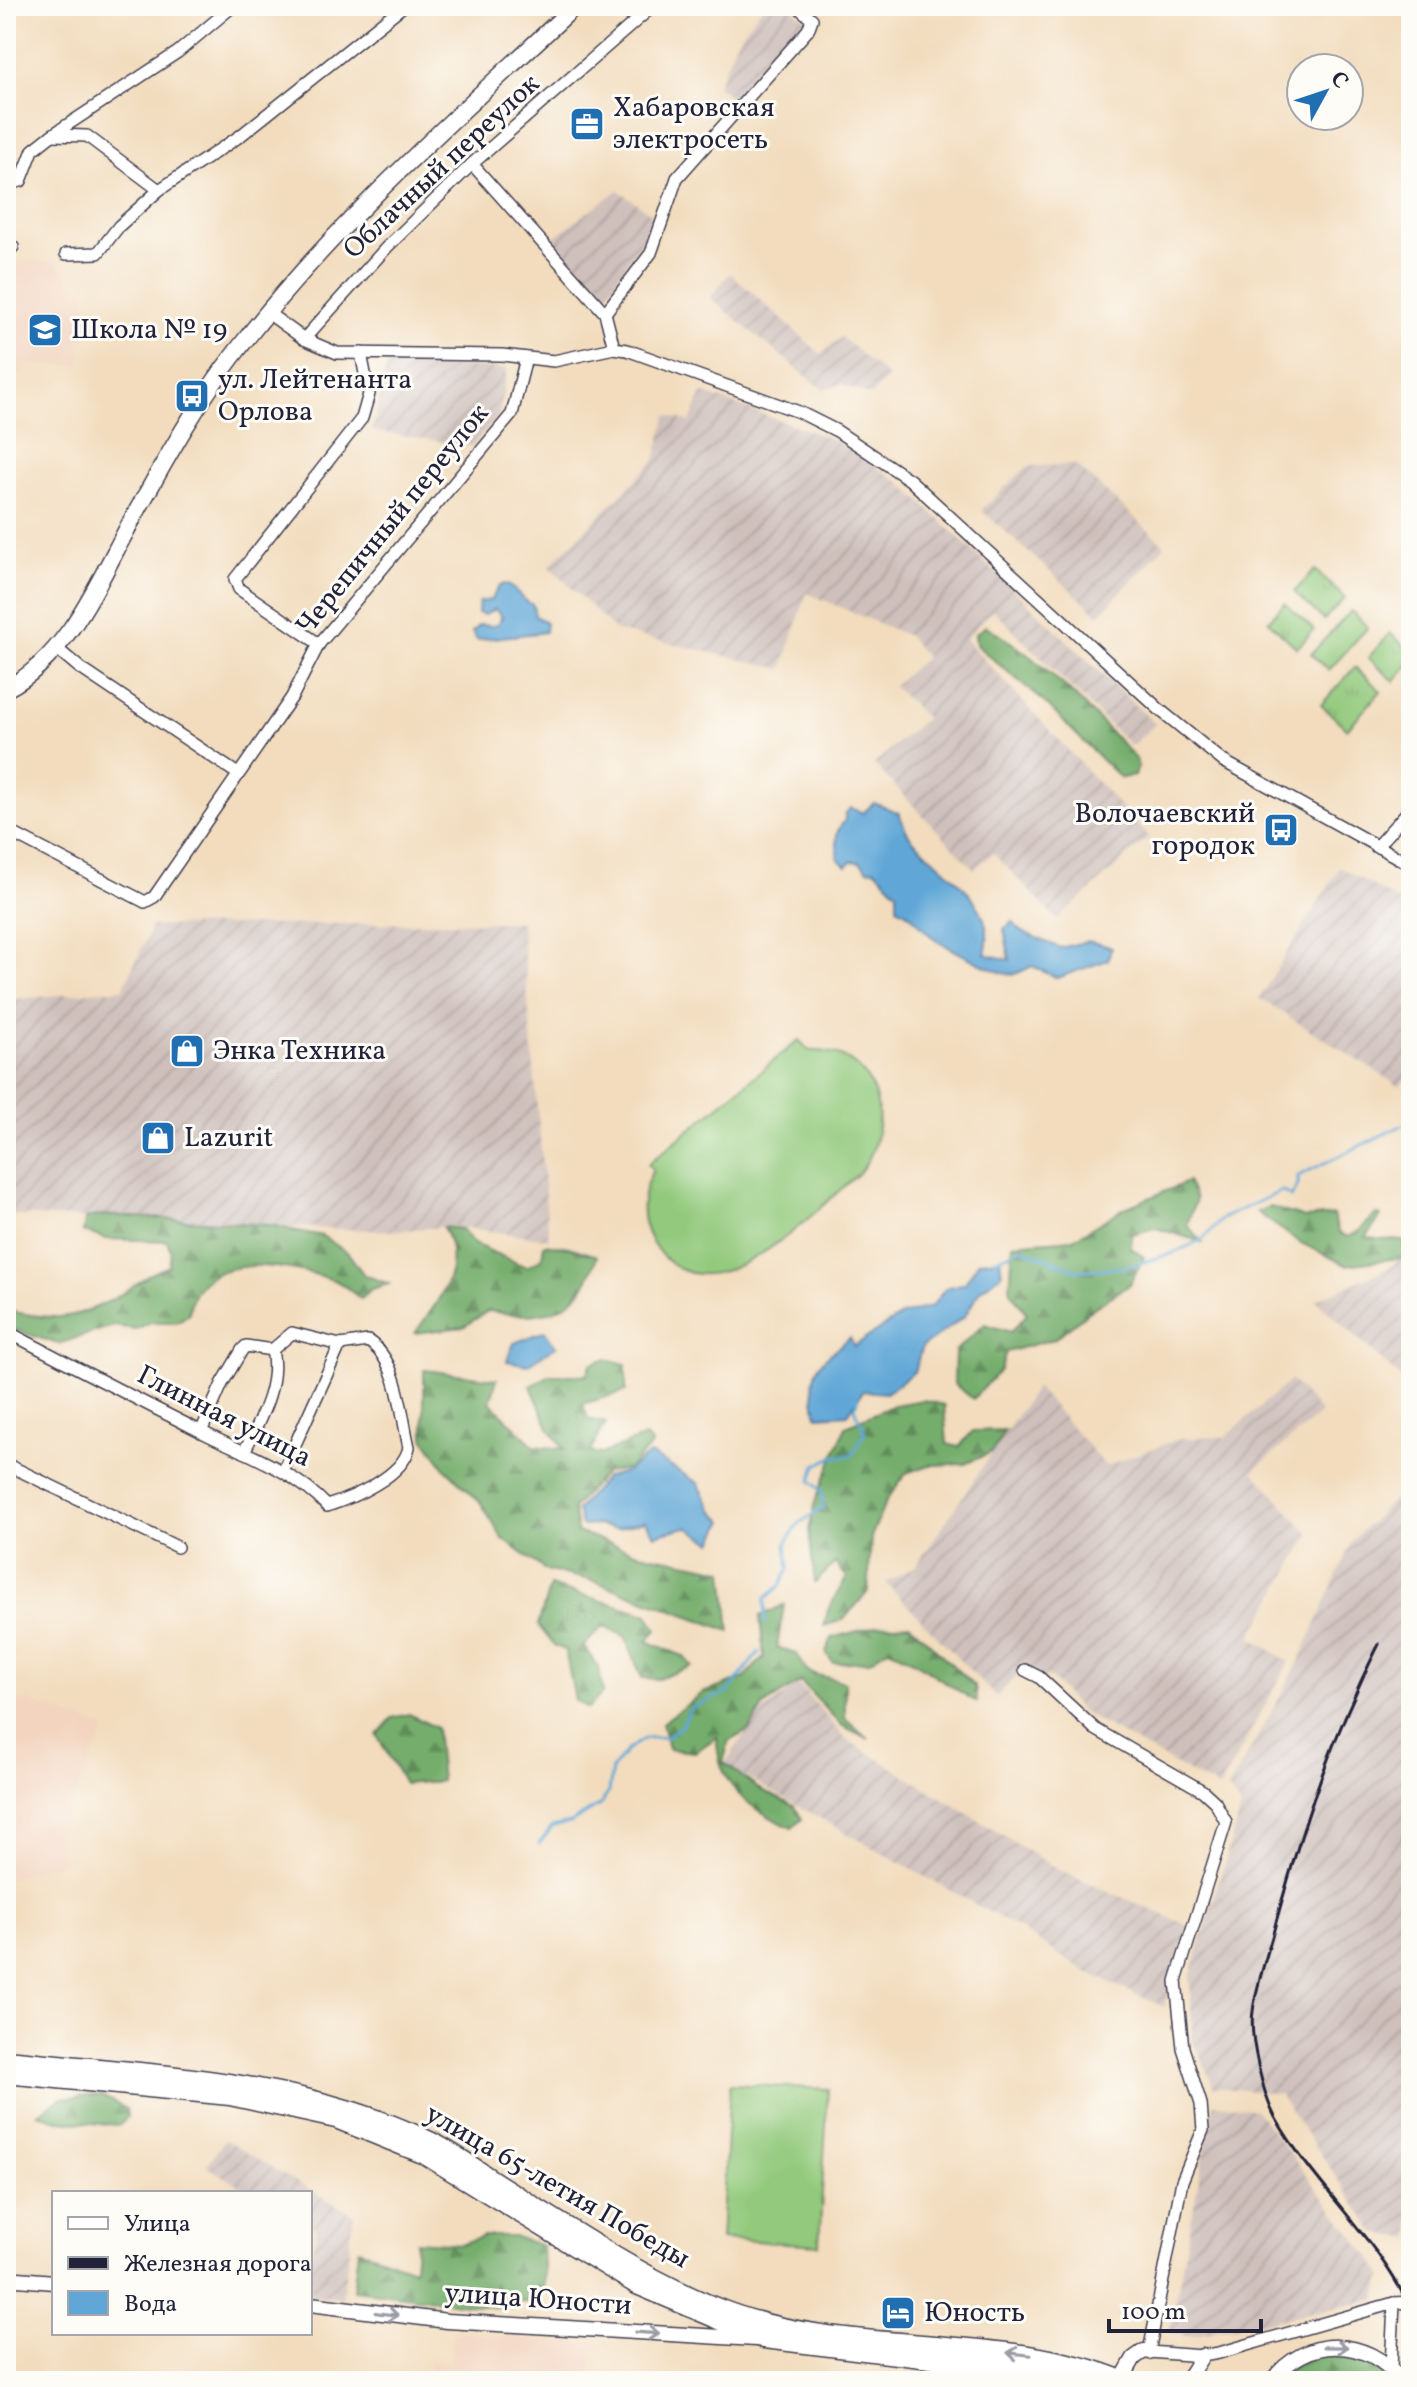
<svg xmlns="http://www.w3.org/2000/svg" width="1417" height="2387" viewBox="0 0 1417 2387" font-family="Vollkorn,serif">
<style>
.built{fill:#f3d4bf}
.industrial{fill:url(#industrial-furrows)}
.grass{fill:#92c97c;stroke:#5a765c;stroke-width:2}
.forest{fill:url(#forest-firs);stroke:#4c6854;stroke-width:2}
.park{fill:url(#park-tufts);stroke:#5a765c;stroke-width:2}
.water{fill:#60a7d7;stroke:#416489;stroke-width:2}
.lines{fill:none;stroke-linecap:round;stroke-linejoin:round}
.stream{stroke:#60a7d7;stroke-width:3}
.minor-casing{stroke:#413e4e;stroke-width:14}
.tertiary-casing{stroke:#413e4e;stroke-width:17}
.secondary-casing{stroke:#413e4e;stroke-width:19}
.primary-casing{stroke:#413e4e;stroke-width:21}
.minor{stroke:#fff;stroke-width:11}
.tertiary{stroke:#fff;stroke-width:14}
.secondary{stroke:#fff;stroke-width:16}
.primary{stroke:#fff;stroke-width:18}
.rail{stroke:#22223b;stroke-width:3}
.oneway{stroke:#9c9ca7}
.labels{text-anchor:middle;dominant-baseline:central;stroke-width:6;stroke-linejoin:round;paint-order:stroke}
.poi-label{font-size:28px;fill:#22223b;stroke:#fdfcf7;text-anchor:start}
.street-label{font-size:28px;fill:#22223b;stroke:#fdfcf7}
</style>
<defs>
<pattern id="industrial-furrows" width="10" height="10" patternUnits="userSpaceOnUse" patternTransform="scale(2)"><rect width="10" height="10" fill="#cfc0bb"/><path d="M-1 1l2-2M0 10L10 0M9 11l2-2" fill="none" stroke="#b1a5a2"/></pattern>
<pattern id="forest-firs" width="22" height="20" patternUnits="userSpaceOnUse" patternTransform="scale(2)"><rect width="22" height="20" fill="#75ad6c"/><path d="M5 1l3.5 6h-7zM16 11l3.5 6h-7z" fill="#608c5a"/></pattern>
<pattern id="park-tufts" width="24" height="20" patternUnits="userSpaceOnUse" patternTransform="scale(2)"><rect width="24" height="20" fill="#92c97c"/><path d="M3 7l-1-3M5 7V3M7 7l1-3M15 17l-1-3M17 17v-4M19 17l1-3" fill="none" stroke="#7eac6c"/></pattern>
</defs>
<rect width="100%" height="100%" fill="#fdfcf7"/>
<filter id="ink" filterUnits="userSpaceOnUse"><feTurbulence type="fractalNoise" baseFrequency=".0125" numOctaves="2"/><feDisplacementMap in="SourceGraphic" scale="16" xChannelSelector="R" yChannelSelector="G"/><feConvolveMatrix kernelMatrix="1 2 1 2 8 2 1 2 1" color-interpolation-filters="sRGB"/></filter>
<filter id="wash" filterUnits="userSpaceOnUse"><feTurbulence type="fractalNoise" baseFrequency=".006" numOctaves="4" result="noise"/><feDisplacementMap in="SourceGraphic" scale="32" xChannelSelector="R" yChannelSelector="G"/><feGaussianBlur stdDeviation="1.8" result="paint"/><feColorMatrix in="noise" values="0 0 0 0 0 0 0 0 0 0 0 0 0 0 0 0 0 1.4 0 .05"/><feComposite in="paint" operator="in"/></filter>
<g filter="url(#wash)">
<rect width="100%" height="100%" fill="#f2dcbd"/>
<g class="built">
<polygon points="6,259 55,263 86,296 80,366 26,364 25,377 6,375"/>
<polygon points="18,1697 105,1729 55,1839 64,1862 6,1880 6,1713 9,1714"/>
<polygon points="453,2332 594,2344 591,2381 429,2381 431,2361 450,2362"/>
</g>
<g class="industrial">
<polygon points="763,6 789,6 808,21 737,101 717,86 737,40"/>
<polygon points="618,190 657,218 607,294 551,239"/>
<polygon points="730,273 821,354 841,337 888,377 871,396 841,384 822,389 710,298"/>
<polygon points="387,363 507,369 499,415 472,446 372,431"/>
<polygon points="702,393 831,438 900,482 1155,724 1131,746 993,610 965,639 1149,837 1057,920 993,853 974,869 874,764 926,718 893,686 926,657 908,636 807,593 782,669 616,631 549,566 655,460 667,415 690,422"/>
<polygon points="1076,465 1165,545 1099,615 981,510 1028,466"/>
<polygon points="1340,867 1411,908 1411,1076 1399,1086 1259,998"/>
<polygon points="521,922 549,1239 452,1226 390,1231 7,1215 6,1000 123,989 152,926"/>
<polygon points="1411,1243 1411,1387 1316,1300 1392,1266"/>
<polygon points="1291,1380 1321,1413 1253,1471 1310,1535 1251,1637 1289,1662 1219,1789 1082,1712 1051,1678 1020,1673 996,1697 886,1583 916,1566 1036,1387 1106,1466 1181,1438 1225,1437"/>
<polygon points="1411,1481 1411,2239 1375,2232 1279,2094 1214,2087 1192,2039 1190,1977 1241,1808 1228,1789 1299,1662 1352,1541"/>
<polygon points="799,1685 846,1739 1059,1870 1189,1926 1164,2007 1082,1970 1018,1928 724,1765 760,1713"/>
<polygon points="1214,2103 1256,2110 1383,2274 1376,2300 1189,2336 1169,2334"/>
<polygon points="225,2140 354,2215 342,2298 310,2295 310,2258 317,2229 310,2225 310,2193 253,2193 206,2166"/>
</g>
<g class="grass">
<polygon points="1351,611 1368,627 1329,670 1311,654"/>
<path d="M799 1040 809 1051C878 1047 898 1128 858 1174 811 1214 704 1332 651 1240 638 1217 641 1192 653 1170L648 1164Z"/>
<polygon points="730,2084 828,2089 819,2245 721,2239"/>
</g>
<g class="forest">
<path d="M986 626C1045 661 1089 709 1136 759L1138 767 1134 776 1121 778 1115 773 1042 700 976 645 975 634Z"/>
<polygon points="1187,1182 1196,1199 1187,1225 1202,1242 1156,1228 1132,1234 1131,1248 1144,1257 1129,1285 1092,1309 1054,1339 1006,1352 1000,1370 973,1399 954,1384 955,1351 985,1324 1011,1332 1027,1314 1010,1291 1013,1244 1073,1239 1125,1208"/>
<polygon points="1270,1207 1305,1218 1333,1215 1339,1233 1348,1237 1359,1231 1376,1214 1381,1216 1366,1238 1403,1241 1408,1257 1346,1265 1299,1242 1257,1212"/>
<path d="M101 1215 270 1225 322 1236 348 1253 364 1275 389 1284 371 1289 361 1299C353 1293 345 1285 336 1281 293 1265 195 1247 189 1314L177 1322H151L136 1329 113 1326 58 1344 6 1327V1310C51 1321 73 1321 115 1298 137 1286 143 1275 169 1266L171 1251 167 1241 107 1239 83 1232 85 1219Z"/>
<path d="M443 1227 462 1229 474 1244 526 1267 542 1258 544 1244 569 1247 597 1256C579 1316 544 1320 488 1311L463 1327 415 1333C439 1300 466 1269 443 1227Z"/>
<polygon points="605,1359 626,1364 626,1391 583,1404 588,1419 606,1423 590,1452 601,1454 645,1437 652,1444 629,1469 606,1472 573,1508 577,1532 639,1553 724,1570 730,1631 591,1580 545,1570 502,1538 481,1503 446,1469 424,1438 424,1370 497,1379 490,1402 534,1446 564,1449 549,1428 531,1386 550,1375 587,1375 591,1364"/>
<polygon points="923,1400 944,1405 947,1444 959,1447 973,1431 1005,1430 992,1452 965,1464 930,1465 906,1473 886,1501 871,1537 868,1592 843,1620 824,1626 828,1610 847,1577 835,1563 815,1583 809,1530 816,1499 846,1426 894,1405"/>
<polygon points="550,1586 648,1614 657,1630 647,1641 683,1656 692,1666 658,1679 642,1678 625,1636 603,1626 584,1646 599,1669 603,1692 588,1709 575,1700 565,1650 555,1646 538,1625"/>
<path d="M784 1605 777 1647 797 1654C808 1684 824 1671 845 1683V1718L869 1739 841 1725 801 1682 763 1706 749 1730 729 1741 723 1762 757 1788 794 1806 802 1819 792 1828C750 1809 717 1787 717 1737L695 1752 668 1749 662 1723 703 1693 743 1679 764 1657 760 1616Z"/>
<path d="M910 1624 975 1687 977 1702C947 1686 920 1661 888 1649L869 1661 833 1663 826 1652 832 1638 876 1626Z"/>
<polygon points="409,1714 436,1728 441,1781 404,1784 377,1735 392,1718"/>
<polygon points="101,2095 126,2109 127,2117 121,2125 59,2121 38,2113 62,2098"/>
<polygon points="483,2236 513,2236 542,2246 544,2288 534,2301 503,2304 498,2308 353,2290 358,2249 414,2269 416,2241 461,2244"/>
<polygon points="1333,2349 1378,2365 1392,2381 1280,2381 1294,2366"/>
</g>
<g class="park">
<polygon points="1315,570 1345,598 1324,620 1294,592"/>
<polygon points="1285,603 1314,630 1297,648 1268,621"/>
<polygon points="1390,633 1411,652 1411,662 1394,681 1368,658"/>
<polygon points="1355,667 1381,691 1347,729 1321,705"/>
</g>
<g class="water">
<path d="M505 584C517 587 521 601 533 605L535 616 546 622 545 632 477 640 472 632 479 625 495 626 502 617 495 609 484 615 478 613 479 602 491 600 499 586Z"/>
<path d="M874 803 899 813C903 822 906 834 913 840 943 870 1000 905 985 954L1010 960 1004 929 1013 922 1020 931 1060 948 1088 941 1111 947 1108 960 1057 978 1032 966C1024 970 1017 975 1009 974 996 974 941 944 930 935 918 924 913 914 897 907V892L875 869 868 870 860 862 851 861 847 866 838 859C838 843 832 833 845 821V814L851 808 863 813Z"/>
<path d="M1000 1259 1002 1274 980 1290 965 1316 922 1347 914 1372 886 1393 863 1391 848 1414 817 1416C808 1369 814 1366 850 1338L854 1346 902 1315 932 1306 946 1288 965 1283 979 1261Z"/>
<polygon points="545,1331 556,1346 527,1365 507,1361 514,1343"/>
<polygon points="650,1454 698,1483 712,1509 724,1521 713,1542 687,1527 655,1535 645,1521 615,1529 597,1525 581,1526 577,1510 606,1477 626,1472"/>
</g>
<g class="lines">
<g class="stream">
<polyline points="995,1260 1021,1248 1078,1271 1126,1267 1174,1253 1203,1239 1223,1218 1282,1191 1291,1197 1298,1185 1298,1176 1411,1121"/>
<polyline points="765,1623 765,1599 780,1586 789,1568 786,1544 798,1524 823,1508 822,1491 811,1481 816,1465 833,1457 852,1455 865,1433 855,1408 858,1398"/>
<polyline points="539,1844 552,1827 570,1823 600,1805 609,1792 612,1769 626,1751 645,1738 667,1737 681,1726 691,1708 729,1691 759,1652"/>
</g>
</g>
</g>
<g filter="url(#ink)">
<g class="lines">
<g class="minor-casing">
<g id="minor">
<polyline points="52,135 87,136 159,190"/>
<polyline points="472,164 605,313 614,348"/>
<polyline points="6,184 21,181 33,150 52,135 178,52 233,6"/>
<polyline points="6,250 13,247"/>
<polyline points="66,254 98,253 119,226 159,190 240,136 403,6"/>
<polyline points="268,313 304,339 337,353 502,355 554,361 614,348 627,350 799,412 837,431 910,480 1160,710 1223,761 1411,865"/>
<polyline points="605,313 651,253 677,178 808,30 812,19 797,6"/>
<polyline points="304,339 387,247 472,164 653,6"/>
<polyline points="319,644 239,589 235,579 362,418 369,394 361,353"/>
<polyline points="56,648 80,668 238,774"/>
<polyline points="6,830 145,902 154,897 292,697 319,644 512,414 526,358"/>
<polyline points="1376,847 1411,808"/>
<path d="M6 1331C71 1365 136 1399 202 1432 246 1454 293 1470 327 1506 352 1498 404 1476 409 1447 401 1414 399 1361 368 1341L340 1345 292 1333 272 1350 246 1346 242 1350 222 1384 201 1432"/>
<path d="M244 1452C259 1421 280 1386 272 1350"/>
<polyline points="6,1464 177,1547"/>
<polyline points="283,1471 340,1345"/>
<polyline points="1025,1670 1039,1677 1095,1729 1203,1791 1215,1802 1226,1822 1176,1981 1183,2048 1201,2104 1203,2130 1182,2181 1149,2352 1202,2356 1219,2353 1394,2303"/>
<polyline points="1391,2368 1394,2303 1411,2302"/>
</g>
</g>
<g class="tertiary-casing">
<g id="tertiary">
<polyline points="6,2278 54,2282"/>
<polyline points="310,2304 447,2321 756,2339"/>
<polyline points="1121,2381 1134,2358 1144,2351 1149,2352"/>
<polyline points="1186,2381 1202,2356"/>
<path d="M1272 2381C1305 2335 1368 2336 1401 2381"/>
</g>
</g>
<g class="secondary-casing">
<path id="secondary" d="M6 689C72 655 102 572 137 511 167 457 198 401 236 352 334 223 458 116 575 6"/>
</g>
<g class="primary-casing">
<g id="primary">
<path d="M6 2059C149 2074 300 2078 432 2142 455 2153 477 2170 499 2184 572 2229 644 2280 726 2311 853 2358 998 2329 1124 2381"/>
<polyline points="6,2074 230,2096 336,2119 425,2155 637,2285 764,2339 1046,2373 1081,2381"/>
</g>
</g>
<use href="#minor" class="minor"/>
<use href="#tertiary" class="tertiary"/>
<use href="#secondary" class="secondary"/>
<use href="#primary" class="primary"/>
<path class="rail" d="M1379 1644C1331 1739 1304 1820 1276 1922 1269 1951 1257 1981 1253 2011 1249 2036 1263 2094 1275 2117 1314 2186 1378 2238 1411 2310"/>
</g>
<defs><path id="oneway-shaft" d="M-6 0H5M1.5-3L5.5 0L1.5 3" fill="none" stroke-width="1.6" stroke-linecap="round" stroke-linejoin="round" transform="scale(2)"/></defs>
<g class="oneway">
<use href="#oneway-shaft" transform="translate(387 2314) rotate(7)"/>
<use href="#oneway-shaft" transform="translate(647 2333) rotate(4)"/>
<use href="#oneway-shaft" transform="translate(1336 2347) rotate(1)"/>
<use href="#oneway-shaft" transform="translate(1019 2354) rotate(-174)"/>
</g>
</g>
<defs>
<g id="office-square" transform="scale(1.8)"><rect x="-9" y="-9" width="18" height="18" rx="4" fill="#1f6fb2" stroke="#fdfcf7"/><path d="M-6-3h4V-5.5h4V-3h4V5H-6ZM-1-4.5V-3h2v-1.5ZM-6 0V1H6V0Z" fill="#fff"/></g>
<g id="school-square" transform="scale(1.8)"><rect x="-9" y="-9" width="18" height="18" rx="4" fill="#1f6fb2" stroke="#fdfcf7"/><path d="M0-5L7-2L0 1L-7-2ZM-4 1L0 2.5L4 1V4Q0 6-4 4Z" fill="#fff"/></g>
<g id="bus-square" transform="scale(1.8)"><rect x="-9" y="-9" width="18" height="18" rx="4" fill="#1f6fb2" stroke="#fdfcf7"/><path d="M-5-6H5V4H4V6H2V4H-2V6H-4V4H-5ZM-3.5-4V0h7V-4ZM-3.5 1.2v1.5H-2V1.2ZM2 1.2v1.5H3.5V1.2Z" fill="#fff"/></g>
<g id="shop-square" transform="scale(1.8)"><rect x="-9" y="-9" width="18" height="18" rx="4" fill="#1f6fb2" stroke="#fdfcf7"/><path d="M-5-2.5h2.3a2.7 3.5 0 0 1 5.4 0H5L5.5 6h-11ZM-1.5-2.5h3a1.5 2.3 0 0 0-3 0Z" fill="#fff"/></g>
<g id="hotel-square" transform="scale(1.8)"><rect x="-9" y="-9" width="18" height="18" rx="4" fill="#1f6fb2" stroke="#fdfcf7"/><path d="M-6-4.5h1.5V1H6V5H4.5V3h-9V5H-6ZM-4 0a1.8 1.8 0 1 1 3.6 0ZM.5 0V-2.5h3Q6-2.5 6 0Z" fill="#fff"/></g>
</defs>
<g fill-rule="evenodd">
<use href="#office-square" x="587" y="124"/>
<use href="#school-square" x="45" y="330"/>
<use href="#bus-square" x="192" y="396"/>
<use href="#bus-square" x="1281" y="830"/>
<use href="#shop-square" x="187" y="1051"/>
<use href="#shop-square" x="158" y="1138"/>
<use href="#hotel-square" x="898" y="2313"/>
</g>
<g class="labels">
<g class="poi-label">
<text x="613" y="108">Хабаровская<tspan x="613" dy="32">электросеть</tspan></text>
<text x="71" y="330">Школа № 19</text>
<text x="218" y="380">ул. Лейтенанта<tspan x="218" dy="32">Орлова</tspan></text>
<text x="1255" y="814" text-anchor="end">Волочаевский<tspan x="1255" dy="32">городок</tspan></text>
<text x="213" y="1051">Энка Техника</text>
<text x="184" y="1138">Lazurit</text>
<text x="924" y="2313">Юность</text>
</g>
<g class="street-label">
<text transform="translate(442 167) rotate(-43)">Облачный переулок</text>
<text transform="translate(393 520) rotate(-51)">Черепичный переулок</text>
<text transform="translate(224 1417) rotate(27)">Глинная улица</text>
<text transform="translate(557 2187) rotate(30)">улица 65-летия Победы</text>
<text transform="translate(538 2300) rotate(4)">улица Юности</text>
</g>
</g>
<rect width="1417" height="2387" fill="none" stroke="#fdfcf7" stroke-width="32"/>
<rect x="52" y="2191" width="260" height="144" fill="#fdfcf7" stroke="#a5a5ac" stroke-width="2"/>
<rect x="68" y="2217" width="40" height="12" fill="#ffffff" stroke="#a5a5ac" stroke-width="2"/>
<text x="124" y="2231" font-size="24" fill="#22223b">Улица</text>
<rect x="68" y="2257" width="40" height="12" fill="#22223b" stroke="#a5a5ac" stroke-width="2"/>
<text x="124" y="2271" font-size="24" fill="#22223b">Железная дорога</text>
<rect x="68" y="2291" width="40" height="24" fill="#60a7d7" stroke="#a5a5ac" stroke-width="2"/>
<text x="124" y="2311" font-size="24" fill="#22223b">Вода</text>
<g transform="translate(1325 92) rotate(50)"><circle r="38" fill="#fdfcf7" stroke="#a5a5ac" stroke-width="2"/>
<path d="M0-6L14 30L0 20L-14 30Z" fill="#1f6fb2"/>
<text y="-12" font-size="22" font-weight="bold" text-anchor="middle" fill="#22223b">С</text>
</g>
<path d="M1109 2319v12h152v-12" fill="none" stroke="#22223b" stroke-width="4"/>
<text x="1121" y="2319" font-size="24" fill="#22223b" stroke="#fdfcf7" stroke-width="6" paint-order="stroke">100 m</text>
</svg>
